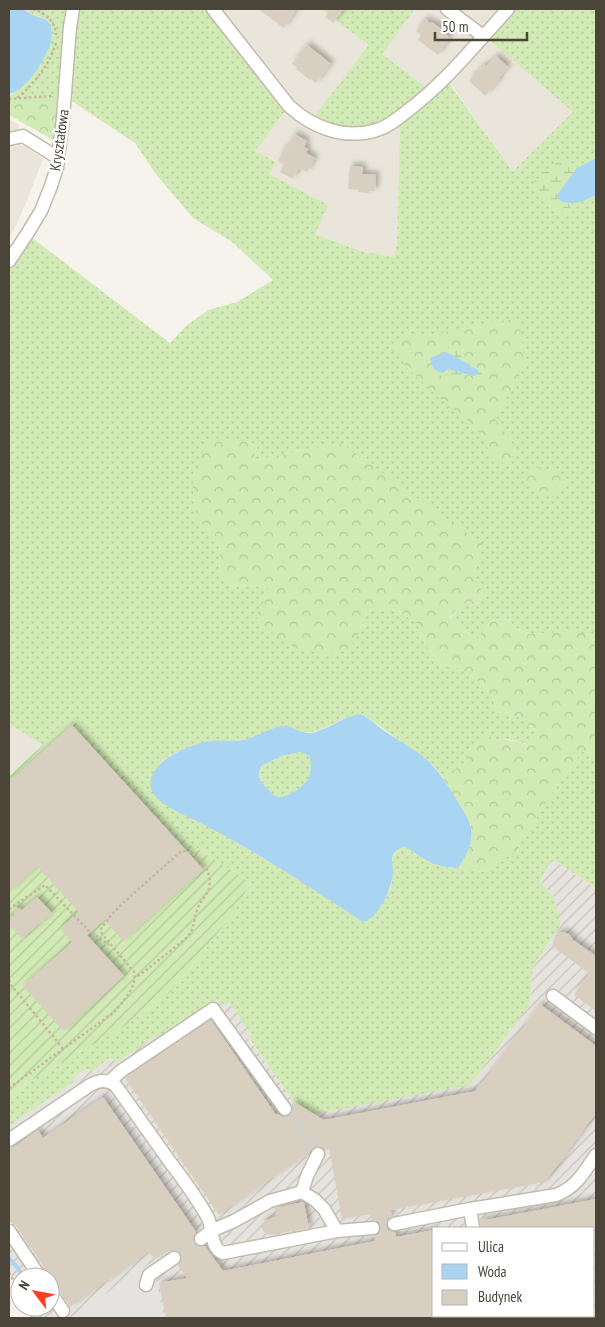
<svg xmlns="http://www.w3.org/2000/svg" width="605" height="1327" viewBox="0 0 605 1327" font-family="'PT Sans Narrow',sans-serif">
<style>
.residential{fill:#eae5da}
.industrial{fill:url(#industrial-furrows);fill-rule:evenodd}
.grass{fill:url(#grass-dots)}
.forest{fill:url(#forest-crowns)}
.wetland{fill:url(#wetland-marsh)}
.garden{fill:url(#garden-furrows)}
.parking{fill:#e5e3e0}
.water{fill:#a9d4f2;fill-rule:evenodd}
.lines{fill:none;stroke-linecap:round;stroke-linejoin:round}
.stream{stroke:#a9d4f2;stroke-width:4}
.building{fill:#d8cfc1;filter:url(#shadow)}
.minor-tunnel{stroke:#d4d0c8;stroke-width:12;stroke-dasharray:12 6;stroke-linecap:butt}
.minor-casing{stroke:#c2bbae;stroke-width:15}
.path{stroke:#c4b79f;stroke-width:2.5;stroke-dasharray:2.5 2.5;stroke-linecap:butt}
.minor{stroke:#fff;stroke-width:12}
.labels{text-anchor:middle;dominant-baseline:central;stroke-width:5;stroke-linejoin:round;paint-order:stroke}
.street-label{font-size:15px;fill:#4b4439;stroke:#fff}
</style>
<defs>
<pattern id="industrial-furrows" width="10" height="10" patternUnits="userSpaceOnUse" patternTransform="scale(1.25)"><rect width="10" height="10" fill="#e6e2dd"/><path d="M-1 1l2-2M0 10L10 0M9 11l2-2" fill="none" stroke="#c7c3be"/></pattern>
<pattern id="grass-dots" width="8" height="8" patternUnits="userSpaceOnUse" patternTransform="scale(1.25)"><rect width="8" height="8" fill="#d2eab5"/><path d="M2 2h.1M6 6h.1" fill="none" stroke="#b6ca9c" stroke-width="1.8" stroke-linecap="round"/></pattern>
<pattern id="forest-crowns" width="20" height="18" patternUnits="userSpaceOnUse" patternTransform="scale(1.25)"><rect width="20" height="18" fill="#d2eab5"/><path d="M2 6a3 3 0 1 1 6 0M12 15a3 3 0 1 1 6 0" fill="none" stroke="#b6ca9c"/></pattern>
<pattern id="wetland-marsh" width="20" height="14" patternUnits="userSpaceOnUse" patternTransform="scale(1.25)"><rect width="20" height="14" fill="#d2eab5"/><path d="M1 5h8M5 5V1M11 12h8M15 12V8" fill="none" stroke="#b6ca9c"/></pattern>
<pattern id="garden-furrows" width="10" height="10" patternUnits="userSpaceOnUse" patternTransform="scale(1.25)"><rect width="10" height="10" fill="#d2eab5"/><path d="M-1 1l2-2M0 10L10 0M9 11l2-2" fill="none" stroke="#b6ca9c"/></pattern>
<filter id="shadow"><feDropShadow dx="3.5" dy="-3.5" stdDeviation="2.5" flood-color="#0004"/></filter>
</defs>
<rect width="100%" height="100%" fill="#f6f3ec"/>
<g class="residential">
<polygon points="217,9 321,9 369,44 400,117 397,242 394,257 361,251 315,234 327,205 269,174 255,151"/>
<polygon points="415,9 508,9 484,35 574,112 513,171 446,78 431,91 381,54"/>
<polygon points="9,119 19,125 18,142 43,159 25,205 13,232 9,237"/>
<polygon points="9,724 43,745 9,776"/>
</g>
<path class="industrial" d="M552 859 596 888V1318H32L27 1307H50V1277H20V1291L9 1273V1126L75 1081 72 1078 83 1071 94 1070 110 1058 118 1062 154 1036 217 1000 229 1001 251 1035 248 1038 294 1102 530 1004 533 967 561 925 554 897 540 881ZM434 1228H594V1316H434Z"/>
<g class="grass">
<path d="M22 9H217L289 106 255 151 276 162 269 174 328 205 315 234 361 251 394 257 397 242 400 117 367 132 310 122 369 45 321 9H415L382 54 431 91 445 78 513 171 573 112 484 35 508 9H596V158L577 168 579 202 596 195V642L587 634H530L516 628 504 616 490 622 478 639 456 625 450 618 461 606 482 599 314 448 252 461 258 445 193 471V493L197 519 215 536 220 549 219 575 232 587 256 586 272 588 358 635 367 610H397L417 623 425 644 439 663 458 668 481 683 494 699 496 711 518 717 536 731 528 744 507 739 476 744 465 763 442 777 433 765 367 717C348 710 331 728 313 732 301 735 293 726 284 727 269 728 261 735 248 739 236 742 225 741 214 741 201 742 174 752 164 760 161 762 159 766 156 768L172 809 214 829 295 877 363 922C370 914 384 900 389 891 397 875 384 851 405 846L415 854 439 865 449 868H458L484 872 553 792 582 751 596 755V888L552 859 540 881 554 897 561 924 533 967 530 1004 470 1085 313 1114 294 1102 248 1037 251 1035 229 1002 222 1006 217 1000 161 1039 154 1036 118 1062 110 1058 94 1070 83 1071 73 1077 75 1081 9 1126V1097L30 1081 120 1029 170 993 230 918 251 883 183 839 176 833 75 721 43 745 9 724V261L27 234 170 343 186 326 208 310 237 302 273 280 231 241 193 218 155 173 135 143 64 96H41L9 99V94H13L40 17 33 15Z"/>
<path d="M301 752 310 756C312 762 311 772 308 779 303 787 288 798 278 797 273 796 270 791 266 787 259 779 257 777 261 766L281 756Z"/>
</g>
<g class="forest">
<polygon points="41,96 64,96 60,144 9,115 9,99"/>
<polygon points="516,319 522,335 524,368 513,386 496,420 515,447 517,454 505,464 494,459 476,427 439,398 405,366 396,351 393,341 415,333 422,337 491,322"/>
<path d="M212 438 233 439 258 444 252 461 314 448 342 444 483 545 473 582 486 593 482 599 461 606 450 617 456 625 478 639 490 622 504 616 516 628 530 634 574 631 587 634 596 642V755L582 751 553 792 516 851 484 872 458 868C467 855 472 841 471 825L442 777 465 763 476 744 487 736 528 744 536 731 518 717 496 711 494 699 481 683 458 668 439 663 425 644 417 623 397 610H367L358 635 348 650 324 655 294 647 268 630 256 616 271 588 256 586 232 587 219 575 220 549 215 536 197 519 193 493V471L203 451Z"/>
<polygon points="545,467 557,473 568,483 563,490 553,496 534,493 527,483 524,474 532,468"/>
</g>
<g class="wetland">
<path d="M565 156 577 168 557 195 561 201 569 204 574 216C553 212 541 204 531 185L548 169Z"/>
<path d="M449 345 467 358 469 365 479 371 487 379C473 376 462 371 449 380 438 376 433 369 430 358L446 352Z"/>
</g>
<polygon class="garden" points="75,721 176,833 183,839 251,883 230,918 170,993 120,1029 30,1081 9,1097 9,776 43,745"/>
<g class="parking">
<polygon points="75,1081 90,1085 9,1140 9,1126"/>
<polygon points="152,1262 164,1318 70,1318"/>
</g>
<g class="water">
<path d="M9 9H22L33 15 46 20 51 25C51 30 52 36 51 41 48 56 25 92 9 94Z"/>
<path d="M596 158V195C583 201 575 206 560 201L557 195 577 168Z"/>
<path d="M446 352 456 357 479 371 474 376 448 369 443 373C434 371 432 367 430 358Z"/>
<path d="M360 714C370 718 377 726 386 732 401 742 420 752 433 766 443 777 451 791 459 804 463 811 470 820 471 828 473 842 466 857 458 868 439 869 420 858 405 846 400 848 396 850 393 855 391 861 393 865 393 871 393 886 379 919 363 922 306 885 249 846 188 817 176 811 153 801 151 787 146 761 193 743 212 741 225 740 237 743 250 738 262 734 273 726 286 726 294 727 301 734 311 733 323 731 334 723 346 718 350 716 356 715 360 714ZM301 752 309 756C312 762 311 772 308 779 303 787 288 798 278 797 273 796 270 791 266 787 259 779 257 777 261 766L281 756Z"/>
</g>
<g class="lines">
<g class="stream">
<polyline points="9,1258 18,1268 23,1277"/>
<polyline points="36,1307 41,1318"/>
</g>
</g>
<g class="building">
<polygon points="258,9 297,9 284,28"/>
<polygon points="331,9 344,9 333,23 325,17"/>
<polygon points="425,19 430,23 432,22 445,32 444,33 450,38 438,55 418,40 421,35 416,31"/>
<polygon points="307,45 331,64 316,83 311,79 310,80 296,69 297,68 292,64"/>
<polygon points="496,56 508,67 499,78 500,79 485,96 469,81 484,64 486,66"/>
<polygon points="294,134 307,141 304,147 308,149 306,153 315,158 307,172 299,168 293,179 280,172 284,165 278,161 285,147 287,148"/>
<polygon points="350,166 363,167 362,174 376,175 375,191 369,191 369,193 358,192 358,190 348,189"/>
<polygon points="72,725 203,869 123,941 105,920 87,935 124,976 63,1031 23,986 72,942 60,929 79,912 37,866 9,892 9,782"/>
<polygon points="37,897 52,913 22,939 13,929 9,927 9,918 15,916 13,906 22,910"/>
<polygon points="563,932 569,934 573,940 596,956 596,1011 574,995 589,973 556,949 554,946 553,943 555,937 557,934"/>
<polygon points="540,1004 596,1046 596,1113 545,1182 391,1210 392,1216 388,1218 386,1225 388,1230 395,1232 396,1237 434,1230 434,1318 166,1318 159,1283 187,1278 178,1265 181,1261 181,1254 178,1251 174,1250 169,1252 168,1250 155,1259 149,1252 70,1307 57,1287 50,1280 50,1277 48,1277 47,1272 16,1226 9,1221 9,1148 14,1147 38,1130 43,1138 103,1097 196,1232 193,1237 194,1244 199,1247 205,1246 223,1271 375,1241 374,1236 380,1232 381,1227 377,1221 371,1220 370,1214 342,1219 329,1147 325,1150 321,1147 314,1147 311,1150 306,1159 304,1156 219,1215 125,1078 211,1020 276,1115 278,1114 282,1117 289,1116 293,1112 293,1108 292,1104 294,1102 324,1120 476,1091"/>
<polygon points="596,1199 596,1228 481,1228 480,1221"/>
<polygon points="303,1202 304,1203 309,1228 270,1235 265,1233 263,1231 262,1226 264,1221 277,1216 275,1208"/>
</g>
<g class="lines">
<g class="minor-tunnel">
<polyline points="285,1109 318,1154"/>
<polyline points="373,1228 394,1224"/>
<polyline points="174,1258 201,1239"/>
</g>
<g class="minor-casing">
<g id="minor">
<path d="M213 9 289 106C313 128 345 140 377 130 388 127 397 119 406 112 445 83 475 45 508 9"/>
<polyline points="447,9 483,36"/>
<polyline points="9,139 23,136 58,158"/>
<polyline points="9,261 27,234 41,211 51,186 57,167 63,118 70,27 73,9"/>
<polyline points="553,996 596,1028"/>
<polyline points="109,1082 121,1071 213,1009 285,1109"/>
<path d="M9 1140 90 1085C99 1080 108 1079 116 1086 134 1111 152 1137 170 1162 183 1179 196 1197 207 1216 214 1228 209 1247 223 1253L337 1231 373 1228"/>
<polyline points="302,1192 307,1176 318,1154"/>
<polyline points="470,1209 473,1228"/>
<path d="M394 1224 470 1209 556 1195C577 1187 584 1172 596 1155"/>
<polyline points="9,1231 40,1277"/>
<polyline points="201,1239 211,1231 234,1221 270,1201 302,1192 315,1200 324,1209 337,1231"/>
<polyline points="146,1285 149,1275 174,1258"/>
<polyline points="50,1292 63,1311"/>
<polyline points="489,1316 489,1318"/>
</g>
</g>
<g class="path">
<path d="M33 9C46 14 55 20 56 35"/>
<path d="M18 98C35 82 49 66 56 43"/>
<polyline points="9,99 52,96"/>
<polyline points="9,909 45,885 88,930 109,945"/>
<polyline points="9,980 11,985 52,1035 63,1049"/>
<path d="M9 1088 113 1013C122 1003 138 986 134 972L102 934 101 929 111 915 123 903 178 854 182 851C199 851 213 871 209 888 207 895 200 901 198 908 192 922 196 929 184 940L145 971 136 977"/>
<polyline points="9,1273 20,1291"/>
<polyline points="27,1307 32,1318"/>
</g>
<use href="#minor" class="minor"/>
</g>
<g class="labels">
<g class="street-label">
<text transform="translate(59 140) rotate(-82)">Kryształowa</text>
</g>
</g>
<rect width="605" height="1327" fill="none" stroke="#4b4439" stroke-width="20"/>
<rect x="432" y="1227" width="162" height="90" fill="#ffffff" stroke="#b7b4b0"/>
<rect x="442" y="1243" width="25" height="8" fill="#ffffff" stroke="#b7b4b0"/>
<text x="478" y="1252" font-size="15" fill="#4b4439">Ulica</text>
<rect x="442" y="1264" width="25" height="15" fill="#a9d4f2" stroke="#b7b4b0"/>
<text x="478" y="1277" font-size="15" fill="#4b4439">Woda</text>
<rect x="442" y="1290" width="25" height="15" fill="#d8cfc1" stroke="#b7b4b0"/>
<text x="478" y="1302" font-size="15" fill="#4b4439">Budynek</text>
<g transform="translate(35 1292) rotate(302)"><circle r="24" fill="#ffffff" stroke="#b7b4b0"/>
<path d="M0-4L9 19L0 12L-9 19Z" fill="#fc3f1d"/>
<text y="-8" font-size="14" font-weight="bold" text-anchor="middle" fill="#4b4439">N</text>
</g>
<path d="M435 32v8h92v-8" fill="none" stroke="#4b4439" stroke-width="2.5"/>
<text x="442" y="32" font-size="15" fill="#4b4439" stroke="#ffffff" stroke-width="4" paint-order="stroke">50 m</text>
</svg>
